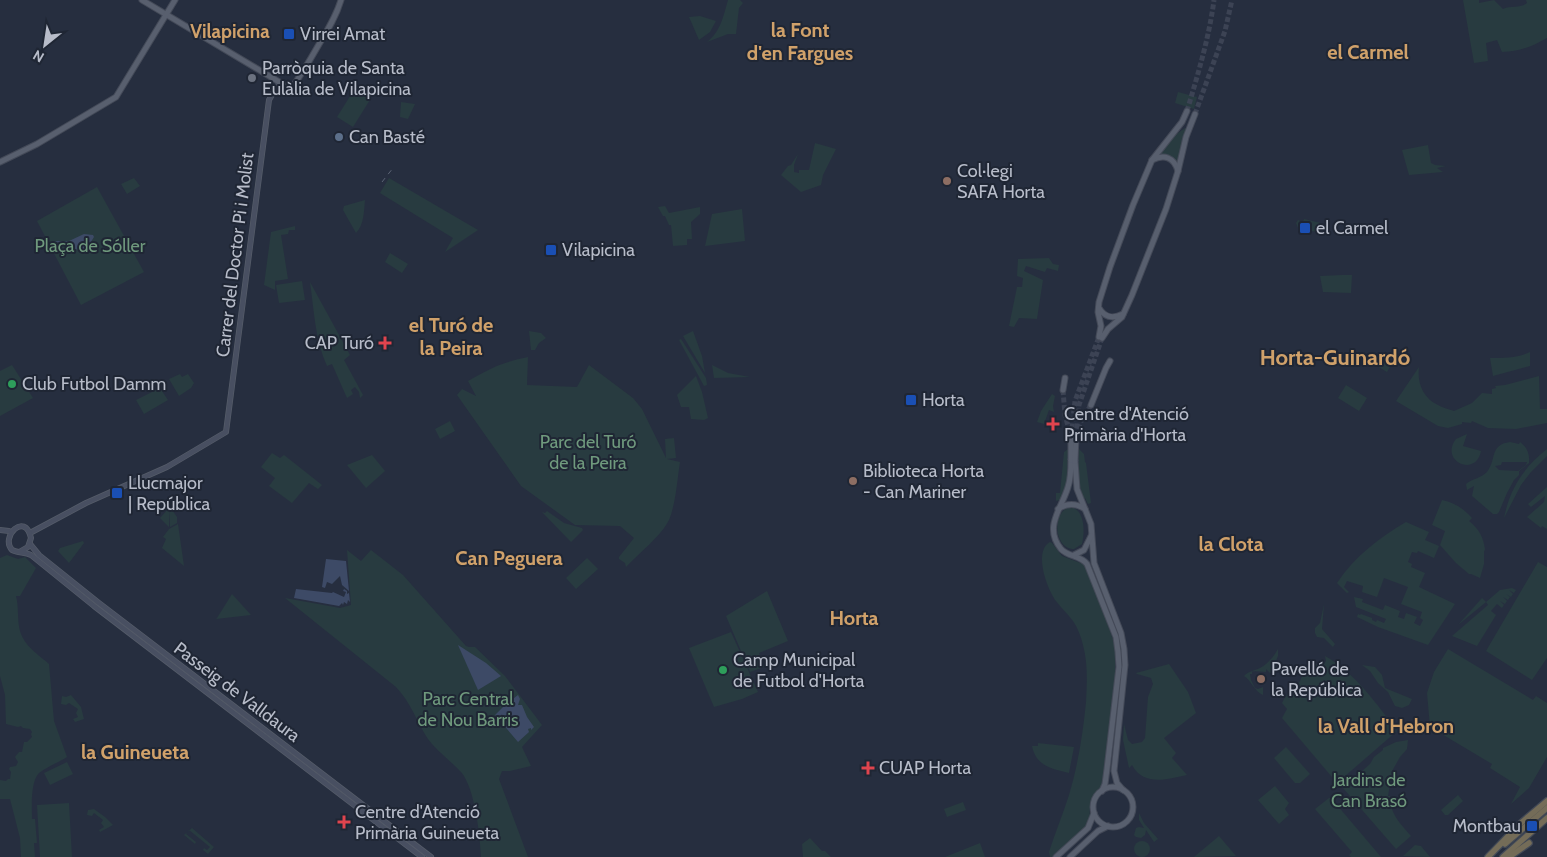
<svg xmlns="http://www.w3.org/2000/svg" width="1547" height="857" viewBox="0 0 1547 857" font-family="Cabin,sans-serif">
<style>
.green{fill:#283b40;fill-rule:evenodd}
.water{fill:#3d4a66}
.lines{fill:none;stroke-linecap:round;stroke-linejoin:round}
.primary-tunnel{stroke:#3c4354;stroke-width:5;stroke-dasharray:5 2.5;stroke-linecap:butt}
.secondary-casing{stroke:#555c69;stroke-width:6}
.primary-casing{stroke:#444a58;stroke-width:7}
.highway-casing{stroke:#424956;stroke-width:8}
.secondary{stroke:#484f61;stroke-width:4.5}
.primary{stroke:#585f6e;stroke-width:5}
.highway{stroke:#746c58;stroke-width:5.5}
.rail{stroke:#5c6475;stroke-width:1;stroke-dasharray:5 5;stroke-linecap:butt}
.primary-bridge-casing{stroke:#444a58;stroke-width:7;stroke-linecap:butt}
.primary-bridge{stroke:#585f6e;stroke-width:5}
.transit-dot{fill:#1a4fb4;stroke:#1f2634;stroke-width:2}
.worship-dot{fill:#6b7280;stroke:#1f2634;stroke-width:2}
.service-dot{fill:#5c6f8a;stroke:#1f2634;stroke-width:2}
.education-dot{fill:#8d6e63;stroke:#1f2634;stroke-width:2}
.health-dot{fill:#e0444e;stroke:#1f2634;stroke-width:2}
.leisure-dot{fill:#2e9e5b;stroke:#1f2634;stroke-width:2}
.labels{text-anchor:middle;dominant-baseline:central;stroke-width:4;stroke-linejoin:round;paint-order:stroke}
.poi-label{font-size:18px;fill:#b7bcc9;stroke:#1f2634;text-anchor:start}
.park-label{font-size:18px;fill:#6f997d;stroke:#1f2634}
.street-label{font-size:18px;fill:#b7bcc9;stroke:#1f2634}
.neighbourhood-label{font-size:19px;font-weight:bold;fill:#d0a16a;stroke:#1f2634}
.quarter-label{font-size:20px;font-weight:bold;fill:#d0a16a;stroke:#1f2634}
.district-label{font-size:22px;font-weight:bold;fill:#d0a16a;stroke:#1f2634}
</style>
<rect width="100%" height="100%" fill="#262e3f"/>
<g class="green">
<path d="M728 0H740L743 3 739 8 736 34H728L707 42C721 31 723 17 728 0Z"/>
<path d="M1463 0H1479V3L1494 0 1503 9C1511 5 1520 9 1527 3L1526 0H1547V38C1533 46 1519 52 1502 52L1497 40 1486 43 1488 61 1474 63Z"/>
<polygon points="700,16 716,21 710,32 699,40 689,17"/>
<polygon points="357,85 373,95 353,127 337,117"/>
<polygon points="1178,92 1197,97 1194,109 1175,103"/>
<polygon points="401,102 415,104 408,119 400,117"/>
<path d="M1185 128H1186L1178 163C1173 156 1167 153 1158 155L1178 133Z"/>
<polygon points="815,143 836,149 823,175 821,185 801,192 781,175 788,166 791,165 798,154 794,165 794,172 799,173 799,170 809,170"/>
<polygon points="1428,145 1431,163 1435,165 1446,166 1437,168 1443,172 1409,175 1402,150"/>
<polygon points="134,178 140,186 127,194 121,184"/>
<polygon points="389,178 478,230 445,252 453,238 380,193"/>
<polygon points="97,187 144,272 81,305 37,221"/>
<path d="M365 200C364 211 364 225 356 233L343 210 344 206Z"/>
<polygon points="665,206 669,213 700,207 700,214 691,222 692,239 687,239 687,245 673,246 671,225 669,225 665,216 663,216 658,207"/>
<polygon points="742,209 745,241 705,246 712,214"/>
<polygon points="1304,219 1321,223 1321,233 1298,228 1296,223 1298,220 1303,222"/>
<polygon points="295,226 295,230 289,230 288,234 281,235 288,279 275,281 275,290 264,285 271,232"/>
<polygon points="390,253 408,264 402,273 385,262"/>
<polygon points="1049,258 1053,264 1059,265 1058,271 1047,268 1045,272 1026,266 1024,271 1043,280 1037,319 1019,318 1014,327 1009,326 1017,287 1022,287 1023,278 1017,276 1018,259"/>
<polygon points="1342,275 1352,275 1351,293 1323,292 1320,276"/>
<polygon points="302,281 305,300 279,303 276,285"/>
<path d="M310 282 350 355 344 360 363 395 360 398 359 392 355 387 351 390 353 394 347 398 332 364 327 366C315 340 314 310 310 282Z"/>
<polygon points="529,331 541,333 546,338 539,343 535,350 531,350"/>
<polygon points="693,331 702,356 705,373 683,336"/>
<polygon points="681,339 706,378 707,385 704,386 679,340"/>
<path d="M1530 352V366L1493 376 1490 358C1505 358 1517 358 1530 352Z"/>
<polygon points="1378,354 1391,365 1387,372 1365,359 1364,356"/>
<path d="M528 357 527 385 577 387 589 365 633 398 642 409 666 458 665 439 674 438 676 458 667 459 680 462C677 481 676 503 669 520 662 535 637 555 626 567L625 563 619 559V557L634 538 620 526 575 525 521 486 457 395 462 389 476 396 468 381C490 368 503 362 528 357Z"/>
<polygon points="12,365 33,398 0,416 0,371"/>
<polygon points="712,365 728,373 750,377 714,378"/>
<path d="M1419 367C1417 383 1423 398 1438 405 1443 408 1449 409 1454 411L1472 403 1482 393 1492 394V389L1496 388 1495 386 1505 385 1539 376 1540 409H1547V423L1516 429 1488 428 1472 421 1471 423 1462 422V424L1448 428 1438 426 1396 401Z"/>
<polygon points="180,374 182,377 188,374 194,383 191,388 179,396 169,379"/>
<polygon points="696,376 702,392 708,418 704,420 691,419 689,407 681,407 677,395"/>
<polygon points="1346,385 1367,398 1359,411 1338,398"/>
<polygon points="160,388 168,400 144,414 136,400"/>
<polygon points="1052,394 1055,396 1053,406 1054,412 1049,410 1044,424 1037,422 1041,411"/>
<polygon points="450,421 455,431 440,439 435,429"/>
<path d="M1467 434 1463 446 1481 451C1476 478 1439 461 1456 439Z"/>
<path d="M1510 442 1519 444 1520 442C1527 447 1530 454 1529 463L1519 471V475L1514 480 1507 493 1499 512 1497 514H1493L1472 496 1474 486 1467 490 1466 484C1472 479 1481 478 1487 472 1497 459 1489 445 1510 442ZM1502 462H1527L1526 465 1518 471 1499 470 1495 466 1501 465Z"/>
<polygon points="1068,449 1067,483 1060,500 1056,501 1056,493 1060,493 1064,452"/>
<path d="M1079 449 1084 454 1085 462 1086 463 1091 503 1088 504 1085 498H1083C1077 481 1078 466 1079 449Z"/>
<path d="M1547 449V456L1531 472 1521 485 1504 518C1510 488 1524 467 1547 449Z"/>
<polygon points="272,453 280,458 284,455 322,485 318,489 309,483 292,503 269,486 275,478 261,467"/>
<polygon points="372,455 385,471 366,488 347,465"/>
<polygon points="1547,487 1547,529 1542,526 1541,528 1527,517 1544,502 1545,496 1531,507 1528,504"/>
<path d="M1442 500C1454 502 1464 509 1472 518L1469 521C1479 529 1484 538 1485 550L1484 551V564L1480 578 1471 574H1469L1456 563 1440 545 1445 531 1432 525Z"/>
<polygon points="170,507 177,517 177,523 170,527 169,509 169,527 160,518"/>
<path d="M1070 507C1085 509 1085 532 1082 544L1074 549C1054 549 1051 512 1070 507Z"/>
<polygon points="547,511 564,523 582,528 583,530 571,542 542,512 545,513"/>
<path d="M1406 522 1429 532 1425 540 1439 546 1434 558 1418 551 1417 553 1412 552 1408 562 1412 564 1411 567 1425 573 1419 587 1455 604 1428 645 1378 627 1357 617 1358 614 1360 615 1361 614 1372 618V620L1376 622 1377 620 1384 623 1386 619 1356 607 1354 597 1363 599 1362 602 1383 610 1385 605 1400 611 1398 617 1404 619 1406 613 1417 617 1414 623 1420 626 1423 620 1420 618 1422 612 1401 604 1408 587 1384 578 1377 597 1362 592 1363 586 1347 581 1344 587 1349 592 1347 593 1337 583C1355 556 1379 538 1406 522Z"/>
<polygon points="178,524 184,566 162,548 166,539 163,537 169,529"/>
<polygon points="83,541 84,543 69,563 58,551 60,548"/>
<path d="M1050 542 1052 543 1062 556 1083 564 1088 571 1113 639 1115 649V680L1103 786C1097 793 1090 798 1090 808 1089 815 1091 819 1088 825L1053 857H1050L1049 852C1055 833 1063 814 1069 795 1078 765 1083 733 1086 702 1087 683 1088 664 1083 645 1081 637 1078 628 1073 621 1068 614 1061 608 1056 601 1047 589 1033 551 1050 542Z"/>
<path d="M347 550 361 561 371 550 403 575 466 646 469 647H475L505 676 542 725 522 747 531 766 510 771H502L499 779 528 857H481C480 836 475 788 461 772 450 760 435 750 426 736 416 719 410 702 396 687L285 598 340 608 351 605Z"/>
<path d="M7 555 18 559 25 557 36 568 20 596H16C19 607 17 620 20 631 24 646 39 655 49 664L54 721 67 757C59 762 47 767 39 773 30 782 32 808 32 819H35L37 843H34L35 857H21L20 838 10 799H0V780L6 781 8 779H10L11 772 9 769 10 767 16 766 18 762 15 757 19 752H22L24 742H27L32 737 31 734 32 732 30 729 23 728 21 726 18 727 6 724 5 695 0 676V558Z"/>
<polygon points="587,558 598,569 576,589 566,578"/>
<polygon points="1538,562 1547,567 1547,658 1532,680 1486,651"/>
<polygon points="1512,588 1516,590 1514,593 1509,590 1513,594 1511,597 1506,594 1510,597 1508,600 1503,597 1507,601 1505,604 1500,601 1504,605 1502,608 1497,604 1491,611 1496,615 1477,646 1452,636 1488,605 1486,602 1458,625 1482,598 1486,602 1500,590"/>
<polygon points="767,591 788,641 759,653 764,667 750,672 726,616"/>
<polygon points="232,594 251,615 216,619 217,618"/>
<polygon points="1324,604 1322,629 1335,644 1333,647 1324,638 1317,637 1315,633 1315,628 1320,623"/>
<polygon points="731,632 758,692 742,699 714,707 689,648"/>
<path d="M1278 649V656L1273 668 1275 669 1270 673 1266 669V672L1252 671V674H1250L1251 680 1255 688 1258 689 1263 687V695C1254 691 1251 680 1244 676 1249 671 1254 671 1260 668 1268 664 1274 656 1278 649Z"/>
<polygon points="1448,649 1533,700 1536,696 1547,703 1547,757 1529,788 1511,804 1520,787 1490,768 1492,764 1430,727 1427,693 1434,672"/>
<path d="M1325 656C1355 673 1377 704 1397 731L1337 783 1282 718 1287 709 1282 703C1286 694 1294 689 1300 681 1303 675 1303 668 1311 665 1314 664 1319 664 1323 665L1326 661Z"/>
<path d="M1169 664 1188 692 1196 713 1164 738 1176 753 1172 758 1187 775C1168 779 1144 787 1132 765L1129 768 1123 740 1124 724 1128 740 1132 744 1142 742 1145 738 1148 697 1153 684 1151 678 1137 674 1136 673Z"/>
<polygon points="1362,665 1375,667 1382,675 1385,688 1412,699 1409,705 1402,708 1395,706 1388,692 1378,683 1370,671"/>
<polygon points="71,695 81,707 84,719 75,722 73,719 78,717 76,713 78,709 69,703 66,705 61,704 62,696 66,697"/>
<path d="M1408 740 1407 749 1400 757 1391 773 1392 774 1388 796H1390C1390 814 1400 823 1411 836L1396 849 1343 788 1370 764 1374 757 1383 750V748L1396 742Z"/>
<path d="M1038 743 1074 747 1069 773C1052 769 1036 766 1032 746H1038Z"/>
<polygon points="1286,747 1310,774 1300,783 1295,783 1274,758"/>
<polygon points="67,762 73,774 50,785 44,773"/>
<polygon points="1275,786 1289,803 1285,809 1289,815 1279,824 1258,800"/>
<polygon points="1458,795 1463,801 1448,815 1445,815 1441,810"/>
<polygon points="1329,798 1331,798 1381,857 1351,857 1349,855 1352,852 1315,809"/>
<polygon points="963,802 966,810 947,817 944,809"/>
<polygon points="69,803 72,857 40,857 37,805"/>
<polygon points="94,809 105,817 113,825 100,832 99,830 104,827 101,823 103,820 94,813 92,816 87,815 88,810"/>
<polygon points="1139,813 1144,823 1158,839 1154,842 1146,830 1145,835 1141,838 1136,837 1134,835 1136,828 1139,827 1144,828 1139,820"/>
<polygon points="192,828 214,847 208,854 203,850 204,848 207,850 210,847 189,830 186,834 196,842 195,844 184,835"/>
<polygon points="1219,836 1236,856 1194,857"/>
<polygon points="810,838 822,851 825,851 831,857 803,857 802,844"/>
<circle cx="1142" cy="849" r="8"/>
<polygon points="980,843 985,857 945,857"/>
<polygon points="1415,845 1421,846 1430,857 1403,856"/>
</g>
<g class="water">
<polygon points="84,234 93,235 94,237 87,248 81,251 54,241 69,241"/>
<polygon points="326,559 346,561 349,591 342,585 340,576 332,584 327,582 325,588 322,587"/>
<polygon points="296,589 332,593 333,592 344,597 346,592 343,591 344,589 347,591 347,594 349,593 350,602 348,600 347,604 344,602 343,605 342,603 339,606 294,598"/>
<polygon points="458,645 486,663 501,676 478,690"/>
<polygon points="518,695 520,699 518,705 522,705 527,717 534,727 531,730 531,728 528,729 529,732 518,742 495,715 504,706"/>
</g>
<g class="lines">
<g class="primary-tunnel">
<path d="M1187 111C1198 74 1209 38 1214 0"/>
<polyline points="1195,114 1225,31 1232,0"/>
<polyline points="1063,390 1065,415 1070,433"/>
<polyline points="1078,429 1082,419 1091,405"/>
<polyline points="1071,436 1075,401 1099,337"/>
<polyline points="1076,436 1079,405 1102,338"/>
</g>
<g class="secondary-casing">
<g id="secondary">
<polyline points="0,530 9,531"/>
<polyline points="30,533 86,503 167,467 226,432 269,100 279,83"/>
<polyline points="30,544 39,555 99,603 431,857"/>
<path d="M21 551 28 547 31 538C25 511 0 537 12 550 18 553 25 552 31 555L94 606 422 857"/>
</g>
</g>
<g class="primary-casing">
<g id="primary">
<path d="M142 0 291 89C301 75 310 60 318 46 327 31 336 17 341 0"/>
<path d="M1152 160C1164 154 1174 157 1178 171"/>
<polyline points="0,162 37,144 116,97 175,0"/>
<path d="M1099 308C1105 318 1113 319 1123 314"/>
<polyline points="1099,337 1101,326 1098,312 1099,302 1110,267 1133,205 1152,160 1182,122 1187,111"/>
<polyline points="1102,338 1108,329 1122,317 1132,295 1166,209 1178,171 1186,137 1195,114"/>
<polyline points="1063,390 1065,378"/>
<polyline points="1091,405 1106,368 1110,361"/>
<path d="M1071 460C1071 469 1071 478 1068 487 1062 508 1043 527 1061 549 1068 557 1080 555 1087 564L1116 637 1118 652 1119 667 1107 769 1105 784 1102 791"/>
<polyline points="1075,461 1077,489 1091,524 1094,563 1121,633 1124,649 1125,665 1114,771 1117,783 1123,790"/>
<path d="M1058 509C1067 503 1076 503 1085 509"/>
<polyline points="1074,555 1084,550 1091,536"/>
<circle cx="1113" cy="807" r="20"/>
<polyline points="1056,857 1088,828 1094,813"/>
<polyline points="1070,857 1098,831 1108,826"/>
</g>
</g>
<g class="highway-casing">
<g id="highway">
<polyline points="1505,844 1547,808"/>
<polyline points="1488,857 1521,823 1547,801"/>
<polyline points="1503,857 1547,818"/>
<polyline points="1509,857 1529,843"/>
</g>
</g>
<use href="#secondary" class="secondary"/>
<use href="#primary" class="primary"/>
<use href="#highway" class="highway"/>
<polyline class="rail" points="382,182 393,168"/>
<g class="primary-bridge-casing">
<g id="primary-bridge">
<polyline points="1071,460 1071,436"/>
<polyline points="1075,461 1076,436"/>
</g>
</g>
<use href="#primary-bridge" class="primary-bridge"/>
</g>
<g class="transit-dot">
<rect x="283" y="28" width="12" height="12" rx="2.5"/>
<rect x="1299" y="222" width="12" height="12" rx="2.5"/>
<rect x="545" y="244" width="12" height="12" rx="2.5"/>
<rect x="905" y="394" width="12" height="12" rx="2.5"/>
<rect x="111" y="487" width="12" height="12" rx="2.5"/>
<rect x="1526" y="820" width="12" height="12" rx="2.5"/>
</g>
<circle class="worship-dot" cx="252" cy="78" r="5"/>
<circle class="service-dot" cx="339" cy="137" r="5"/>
<g class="education-dot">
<circle cx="947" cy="181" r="5"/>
<circle cx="853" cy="481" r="5"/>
<circle cx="1261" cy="679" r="5"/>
</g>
<g class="health-dot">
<path d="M382.5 335.5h5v5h5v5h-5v5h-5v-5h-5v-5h5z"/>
<path d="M1050.5 416.5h5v5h5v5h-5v5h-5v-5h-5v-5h5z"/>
<path d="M865.5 760.5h5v5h5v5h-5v5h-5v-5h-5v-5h5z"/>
<path d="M341.5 814.5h5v5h5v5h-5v5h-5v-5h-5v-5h5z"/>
</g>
<g class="leisure-dot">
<circle cx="12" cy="384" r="5"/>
<circle cx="723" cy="670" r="5"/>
</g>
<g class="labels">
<g class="poi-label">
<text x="300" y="34">Virrei Amat</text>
<text x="262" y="68">Parròquia de Santa<tspan x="262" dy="21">Eulàlia de Vilapicina</tspan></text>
<text x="349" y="137">Can Basté</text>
<text x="957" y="171">Col·legi<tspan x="957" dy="21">SAFA Horta</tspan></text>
<text x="1316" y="228">el Carmel</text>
<text x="562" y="250">Vilapicina</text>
<text x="374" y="343" text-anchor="end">CAP Turó</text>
<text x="22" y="384">Club Futbol Damm</text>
<text x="922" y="400">Horta</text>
<text x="1064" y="414">Centre d'Atenció<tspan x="1064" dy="21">Primària d'Horta</tspan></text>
<text x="863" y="471">Biblioteca Horta<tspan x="863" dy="21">- Can Mariner</tspan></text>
<text x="128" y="483">Llucmajor<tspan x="128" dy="21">| República</tspan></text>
<text x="733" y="660">Camp Municipal<tspan x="733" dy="21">de Futbol d'Horta</tspan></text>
<text x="1271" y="669">Pavelló de<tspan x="1271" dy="21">la República</tspan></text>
<text x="879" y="768">CUAP Horta</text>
<text x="355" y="812">Centre d'Atenció<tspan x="355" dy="21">Primària Guineueta</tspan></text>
<text x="1521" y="826" text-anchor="end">Montbau</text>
</g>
<g class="park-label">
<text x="90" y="246">Plaça de Sóller</text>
<text x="588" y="442">Parc del Turó<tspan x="588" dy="21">de la Peira</tspan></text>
<text x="468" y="699">Parc Central<tspan x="468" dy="21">de Nou Barris</tspan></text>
<text x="1369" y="780">Jardins de<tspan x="1369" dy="21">Can Brasó</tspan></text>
</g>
<g class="street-label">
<text transform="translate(235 255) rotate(-83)">Carrer del Doctor Pi i Molist</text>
<text transform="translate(237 692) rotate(37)">Passeig de Valldaura</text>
</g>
<g class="neighbourhood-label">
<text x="230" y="31">Vilapicina</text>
</g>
<g class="quarter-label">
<text x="800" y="30">la Font<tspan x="800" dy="23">d'en Fargues</tspan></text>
<text x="1368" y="52">el Carmel</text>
<text x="451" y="325">el Turó de<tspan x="451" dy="23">la Peira</tspan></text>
<text x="1231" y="544">la Clota</text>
<text x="509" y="558">Can Peguera</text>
<text x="854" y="618">Horta</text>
<text x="1386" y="726">la Vall d'Hebron</text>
<text x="135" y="752">la Guineueta</text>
</g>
<g class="district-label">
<text x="1335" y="357">Horta-Guinardó</text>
</g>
</g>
<g transform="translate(45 45) rotate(210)" stroke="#1f2634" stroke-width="4" paint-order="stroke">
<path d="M0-4L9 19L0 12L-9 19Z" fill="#b7bcc9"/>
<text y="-8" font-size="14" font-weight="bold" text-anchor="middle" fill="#b7bcc9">N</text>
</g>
</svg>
